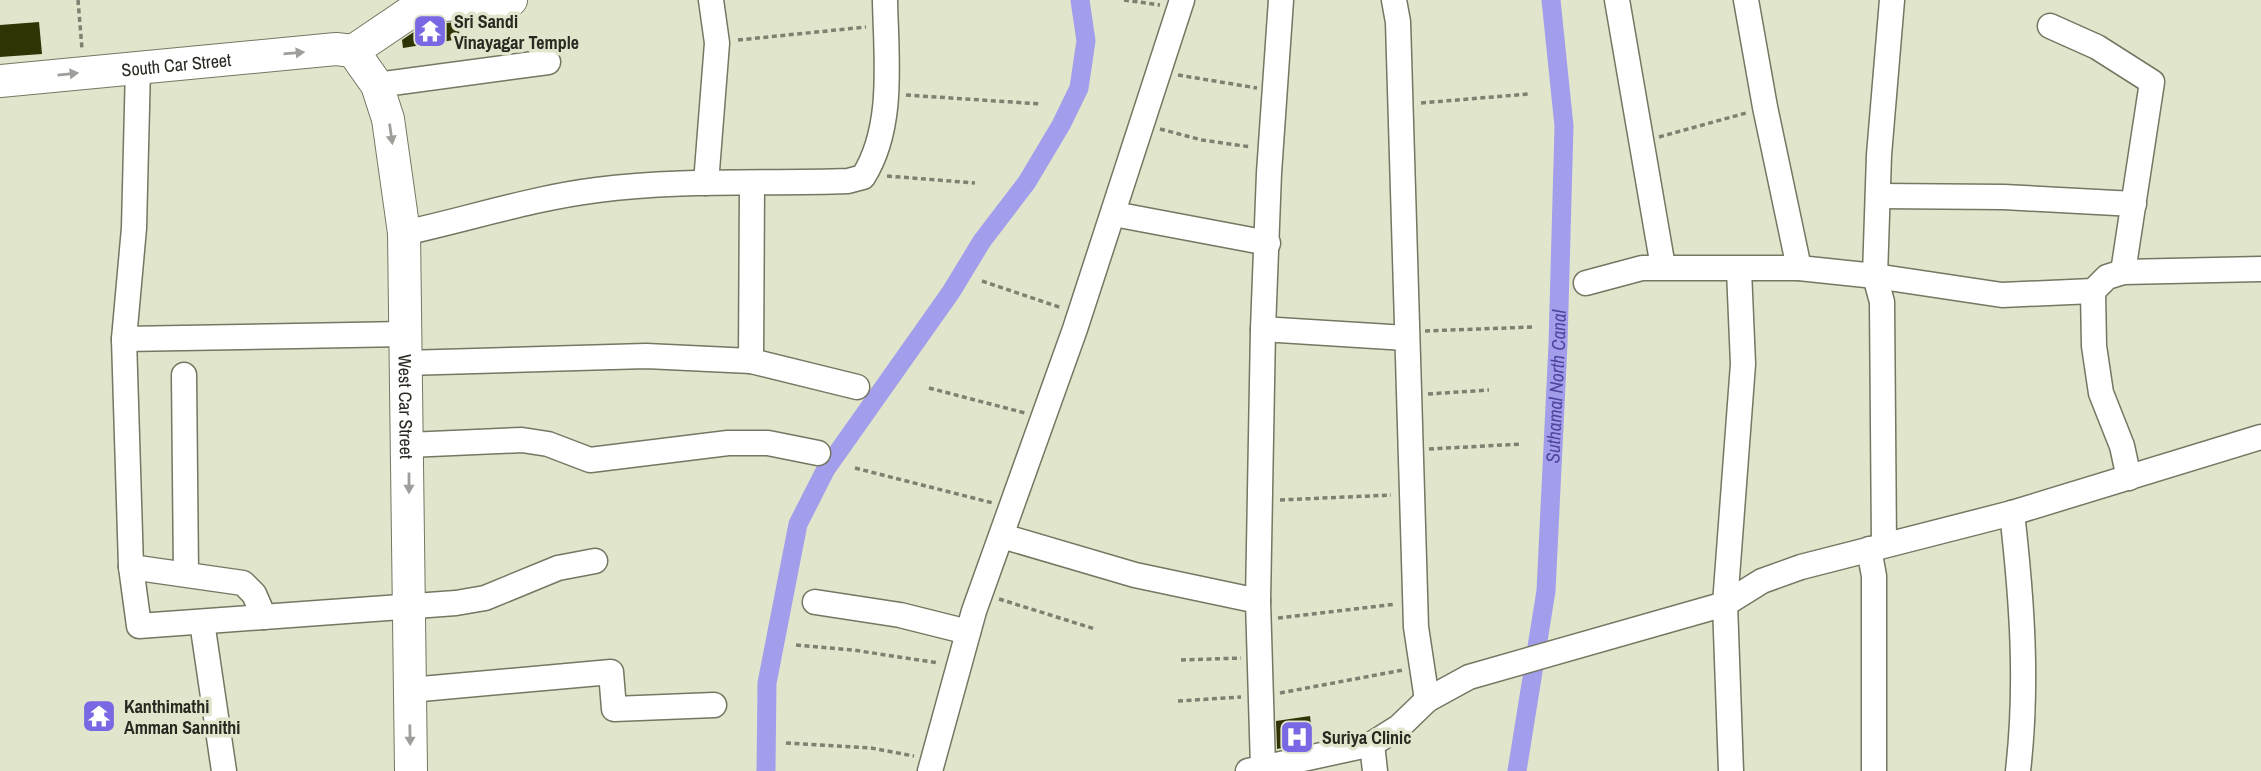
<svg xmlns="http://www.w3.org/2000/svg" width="2261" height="771" viewBox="0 0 2261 771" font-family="'Archivo Narrow',sans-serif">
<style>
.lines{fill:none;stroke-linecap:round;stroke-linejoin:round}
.canal{stroke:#a29eec;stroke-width:19}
.building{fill:#303404}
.minor-casing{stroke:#747761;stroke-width:27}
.major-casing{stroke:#747761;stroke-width:34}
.path{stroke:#7e8070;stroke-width:3.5;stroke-dasharray:5 3.5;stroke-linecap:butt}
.minor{stroke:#fff;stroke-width:24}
.major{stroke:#fff;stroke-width:32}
.oneway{fill:#9e9f9b}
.labels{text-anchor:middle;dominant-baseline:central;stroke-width:7;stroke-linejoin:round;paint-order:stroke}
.poi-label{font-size:18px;font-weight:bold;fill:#282920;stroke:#e1e5cc;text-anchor:start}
.street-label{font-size:18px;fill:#282920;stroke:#e1e5cc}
.water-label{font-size:19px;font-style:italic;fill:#50449e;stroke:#e1e5cc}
</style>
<rect width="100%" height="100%" fill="#e1e5cc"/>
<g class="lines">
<g class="canal">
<polyline points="766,771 767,683 798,524 826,469 951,292 982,241 1027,182 1061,125 1079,88 1086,41 1080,0"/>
<path id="s1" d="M1517 771 1546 591 1558 344 1564 126 1551 0"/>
</g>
</g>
<g class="building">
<polygon points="39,22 42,54 0,57 0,25"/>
<polygon points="458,22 460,39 403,48 402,40 424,25"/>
<polygon points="1310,716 1313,742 1277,749 1276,721"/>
</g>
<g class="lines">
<g class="minor-casing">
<g id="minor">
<polyline points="1394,0 1398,22 1416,627 1427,700"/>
<polyline points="1617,0 1663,267"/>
<polyline points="1746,0 1765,107 1799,268"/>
<polyline points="2050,26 2097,47 2152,82 2123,272"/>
<polyline points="138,67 134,228 124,339 131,567 139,626 456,603 485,598 558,568 595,561"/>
<polyline points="377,85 548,62"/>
<polyline points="706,183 717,43 711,0"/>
<polyline points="1878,196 2004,197 2134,204"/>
<polyline points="1114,214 1268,243"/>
<path d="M404 233C469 219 532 198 597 190 680 179 765 184 848 181L863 177C895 127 886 57 885 0"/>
<polyline points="1586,283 1642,268 1799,268 1875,276 2002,295 2093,291 2107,277 2123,272 2261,269"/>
<polyline points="2093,291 2094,346 2101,393 2122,446 2129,478"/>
<polyline points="1263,329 1406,338"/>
<polyline points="124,339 405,334"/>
<polyline points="751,361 752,184"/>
<polyline points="405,363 646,356 751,361 857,387"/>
<polyline points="184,375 186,574"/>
<polyline points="408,445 522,440 548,444 590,460 728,443 768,443 818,453"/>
<path d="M2012 513C2022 600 2028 684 2018 771"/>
<polyline points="1002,536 1135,575 1258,601"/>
<polyline points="1884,545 1882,302 1875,276 1879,155 1892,0"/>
<polyline points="1869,549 1874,576 1874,771"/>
<polyline points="131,567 243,583 254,594 264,617"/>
<polyline points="815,602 900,615 968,632"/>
<polyline points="202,622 224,771"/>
<polyline points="410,690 611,672 614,709 714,705"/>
<polyline points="1372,744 1375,771"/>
<polyline points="1263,767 1258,601 1263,329 1269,173 1281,0"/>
<polyline points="930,771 974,611 1075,329 1182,0"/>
<polyline points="1248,771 1372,744 1399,727 1427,700 1469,677 1725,604 1762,581 1801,567 2012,513 2261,437"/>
<polyline points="1731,771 1725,604 1743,364 1739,270"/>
</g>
</g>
<g class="major-casing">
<g id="major">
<path id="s2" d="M353 51 377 85 388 119 404 233 411 771"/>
<polyline points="353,51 418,7 511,0"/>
<path id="s3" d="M0 81 336 49 353 51"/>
</g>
</g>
<g class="path">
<polyline points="78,0 82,49"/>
<polyline points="1124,0 1160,5"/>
<polyline points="738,40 866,27"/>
<polyline points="1178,75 1257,88"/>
<polyline points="906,95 1041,104"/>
<polyline points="1421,103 1528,94"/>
<polyline points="1160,129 1202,140 1251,147"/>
<polyline points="1659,137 1746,113"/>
<polyline points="887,176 975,183"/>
<polyline points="982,281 1062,308"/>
<polyline points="1425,331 1533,327"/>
<polyline points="929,388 1025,413"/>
<polyline points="1428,394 1489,390"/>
<polyline points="1429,449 1522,444"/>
<polyline points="855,468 993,503"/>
<polyline points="1280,500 1391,495"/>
<polyline points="999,599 1095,629"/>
<polyline points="1278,618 1396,604"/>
<polyline points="796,645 853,650 939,663"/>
<polyline points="1181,660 1241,658"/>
<polyline points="1280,693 1403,670"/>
<polyline points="1178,701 1241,697"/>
<polyline points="786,743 871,748 914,756"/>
</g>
<use href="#minor" class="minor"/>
<use href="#major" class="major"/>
</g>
<defs><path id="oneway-solid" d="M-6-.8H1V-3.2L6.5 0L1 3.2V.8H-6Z" transform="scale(1.75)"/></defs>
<g class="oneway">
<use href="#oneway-solid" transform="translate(294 53) rotate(-5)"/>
<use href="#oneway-solid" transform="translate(68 74) rotate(-6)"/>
<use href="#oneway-solid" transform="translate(391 134) rotate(82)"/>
<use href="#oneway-solid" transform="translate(409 483) rotate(90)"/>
<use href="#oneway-solid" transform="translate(410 735) rotate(89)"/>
</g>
<defs>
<g id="temple-square" transform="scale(1.75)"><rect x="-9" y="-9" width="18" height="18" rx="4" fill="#7868e3" stroke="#e1e5cc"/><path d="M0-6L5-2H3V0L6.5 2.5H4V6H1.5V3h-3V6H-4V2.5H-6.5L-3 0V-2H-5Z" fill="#fff"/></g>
<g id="hospital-square" transform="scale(1.75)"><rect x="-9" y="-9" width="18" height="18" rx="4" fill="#7868e3" stroke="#e1e5cc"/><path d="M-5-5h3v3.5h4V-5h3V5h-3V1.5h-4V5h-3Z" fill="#fff"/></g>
</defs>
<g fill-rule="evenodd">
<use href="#temple-square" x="430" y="31"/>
<use href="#temple-square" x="99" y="716"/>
<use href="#hospital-square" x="1297" y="737"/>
</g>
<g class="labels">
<g class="poi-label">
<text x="454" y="21">Sri Sandi<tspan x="454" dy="21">Vinayagar Temple</tspan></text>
<text x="124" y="706">Kanthimathi<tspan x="124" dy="21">Amman Sannithi</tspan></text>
<text x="1322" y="737">Suriya Clinic</text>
</g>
<g class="street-label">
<text stroke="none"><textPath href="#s3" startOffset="177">South Car Street</textPath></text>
<text stroke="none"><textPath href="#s2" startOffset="366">West Car Street</textPath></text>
</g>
<g class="water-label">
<text stroke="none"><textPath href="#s1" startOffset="387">Suthamal North Canal</textPath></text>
</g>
</g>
</svg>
